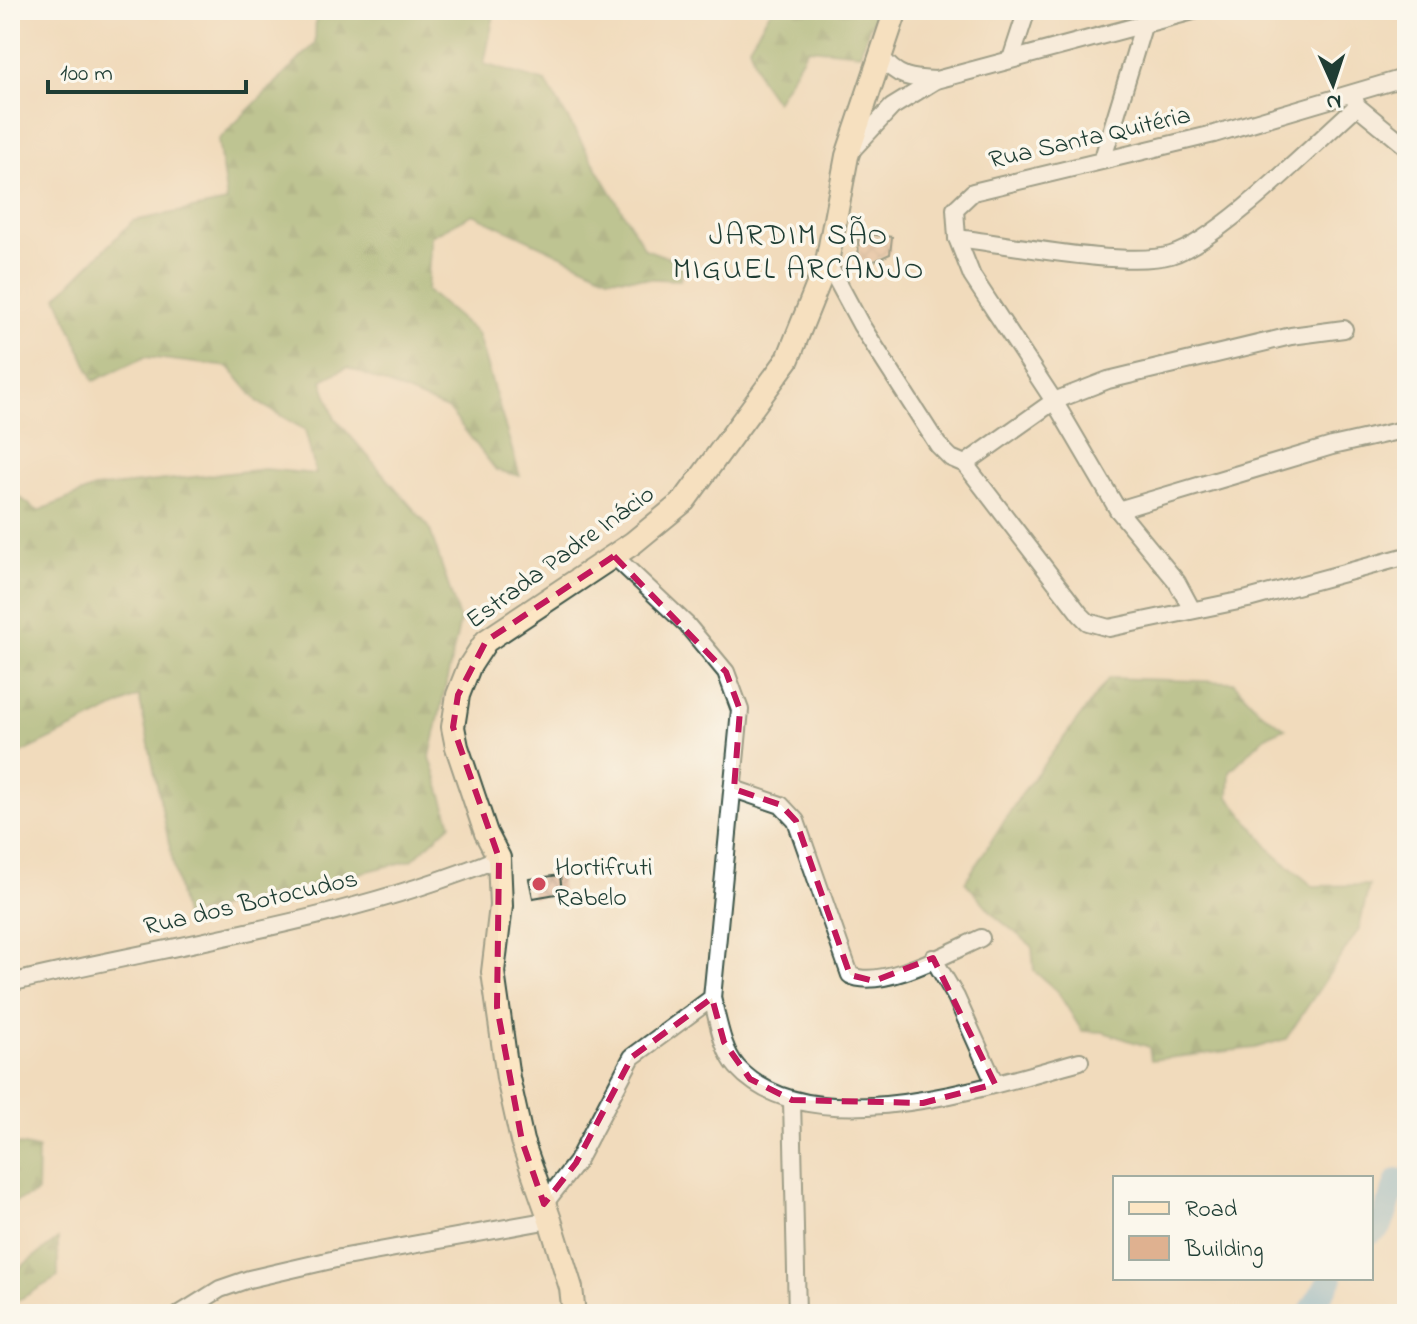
<svg xmlns="http://www.w3.org/2000/svg" width="1417" height="1324" viewBox="0 0 1417 1324" font-family="'Indie Flower',sans-serif">
<style>
.forest{fill:url(#forest-firs);stroke:#50724a;stroke-width:2}
.lines{fill:none;stroke-linecap:round;stroke-linejoin:round}
.river{stroke:#60add9;stroke-width:24}
.building{fill:url(#building-cross-hatch)}
.street-casing{stroke:#3e5548;stroke-width:20}
.secondary-casing{stroke:#3e5548;stroke-width:26}
.street{stroke:#fff;stroke-width:16}
.secondary{stroke:#fce6c4;stroke-width:22}
.marked{fill:none;stroke:#c2185b;stroke-width:6;stroke-dasharray:16 10;stroke-linejoin:round}
.poi-dot{fill:#d1495b;stroke:#fbf7ec;stroke-width:3}
.labels{text-anchor:middle;dominant-baseline:central;stroke-width:7;stroke-linejoin:round;paint-order:stroke}
.street-label{font-size:26px;fill:#1f3d34;stroke:#fbf7ec}
.poi-label{font-size:26px;fill:#1f3d34;stroke:#fbf7ec;text-anchor:start}
.quarter-label{font-size:30px;letter-spacing:2px;fill:#1f3d34;stroke:#fbf7ec}
</style>
<defs>
<pattern id="forest-firs" width="22" height="20" patternUnits="userSpaceOnUse" patternTransform="scale(2)"><rect width="22" height="20" fill="#81a85f"/><path d="M5 1l3.5 6h-7zM16 11l3.5 6h-7z" fill="#698a4f"/></pattern>
<pattern id="building-cross-hatch" width="8" height="8" patternUnits="userSpaceOnUse" patternTransform="scale(2)"><rect width="8" height="8" fill="#dfb190"/><path d="M0 0l8 8M0 8l8-8" fill="none" stroke="#b49176"/></pattern>
</defs>
<rect width="100%" height="100%" fill="#fbf7ec"/>
<filter id="ink" filterUnits="userSpaceOnUse"><feTurbulence type="fractalNoise" baseFrequency=".0125" numOctaves="2"/><feDisplacementMap in="SourceGraphic" scale="16" xChannelSelector="R" yChannelSelector="G"/><feConvolveMatrix kernelMatrix="1 2 1 2 8 2 1 2 1" color-interpolation-filters="sRGB"/></filter>
<filter id="wash" filterUnits="userSpaceOnUse"><feTurbulence type="fractalNoise" baseFrequency=".006" numOctaves="4" result="noise"/><feDisplacementMap in="SourceGraphic" scale="32" xChannelSelector="R" yChannelSelector="G"/><feGaussianBlur stdDeviation="1.8" result="paint"/><feColorMatrix in="noise" values="0 0 0 0 0 0 0 0 0 0 0 0 0 0 0 0 0 1.4 0 .05"/><feComposite in="paint" operator="in"/></filter>
<g filter="url(#wash)">
<rect width="100%" height="100%" fill="#f1dbbc"/>
<g class="forest">
<polygon points="316,10 495,10 484,64 546,82 645,249 683,263 680,280 608,277 473,214 431,236 427,291 477,333 520,476 496,470 449,410 347,367 322,380 334,417 429,527 460,621 430,757 451,824 412,860 184,917 139,696 10,759 10,490 38,511 94,488 265,469 316,474 305,430 259,403 229,367 145,357 94,381 57,297 133,221 227,202 218,140 315,44"/>
<polygon points="771,10 876,10 860,53 808,48 776,102 760,79 749,46"/>
<polygon points="1109,678 1233,682 1261,712 1285,728 1265,737 1230,771 1229,797 1276,856 1313,886 1369,885 1359,929 1286,1039 1255,1048 1151,1060 1149,1047 1103,1032 1082,1031 1057,991 1034,971 1032,946 996,917 965,882 1022,793"/>
<polygon points="10,1143 38,1149 37,1193 10,1204"/>
<polygon points="58,1239 58,1277 10,1305 10,1275"/>
</g>
<g class="lines">
<g class="river">
<polyline points="1371,1233 1381,1226 1397,1181 1407,1180"/>
<polyline points="1309,1314 1331,1278"/>
</g>
</g>
<g id="blocks">
<g class="building">
<polygon points="858,233 892,237 890,254 859,268"/>
<polygon points="560,875 562,893 533,898 529,879"/>
</g>
</g>
</g>
<g filter="url(#ink)">
<use href="#blocks" fill-opacity="0" stroke="#3e5548" stroke-width="2"/>
<g class="lines">
<g class="street-casing">
<g id="street">
<path d="M882 57C896 78 913 79 936 80"/>
<polyline points="1011,59 1027,10"/>
<polyline points="1354,97 1357,106 1407,147"/>
<polyline points="853,149 892,107 936,80 1197,10"/>
<polyline points="1103,158 1148,10"/>
<path d="M957 238C1008 244 1126 268 1171 255 1220 240 1314 144 1357 106"/>
<polyline points="827,262 861,325 938,445 951,458 965,464"/>
<polyline points="1344,329 1291,336 1108,380 1054,401 965,464 1080,614 1088,622 1109,628 1248,599 1407,556"/>
<polyline points="1118,510 1332,446 1407,429"/>
<polyline points="1191,608 1177,582 1118,510 1054,401 972,276 957,238 955,209 973,192 1214,134 1407,77"/>
<path d="M734 789 781 805 796 821 850 975C880 991 950 952 981 938"/>
<polyline points="933,958 956,997 995,1084"/>
<path d="M10 983C173 944 343 922 499 858"/>
<path d="M712 998C718 1020 722 1050 737 1067 809 1147 993 1085 1080 1061"/>
<polyline points="792,1100 797,1314"/>
<polyline points="544,1204 576,1163 632,1057 712,998 740,710 726,672 687,625 614,556"/>
<polyline points="180,1314 220,1289 249,1279 340,1258 550,1220"/>
</g>
</g>
<g class="secondary-casing">
<polyline id="secondary" points="574,1314 571,1288 550,1220 522,1141 508,1078 493,972 501,906 499,858 486,833 457,747 453,727 458,695 469,667 486,641 633,543 684,501 788,359 827,262 847,156 896,10"/>
</g>
<use href="#street" class="street"/>
<use href="#secondary" class="secondary"/>
</g>
</g>
<path d="M0 0H1417V1324H0ZM614 556 726 672 740 710 734 789 781 805 796 821 850 975 874 981 933 958 995 1084 923 1103 792 1100 750 1079 724 1042 712 998 632 1057 576 1163 544 1204 522 1141 497 1007 499 858 453 727 458 695 486 641Z" fill="#f1dbbc" fill-opacity=".55" fill-rule="evenodd"/>
<path class="marked" d="M614 556 726 672 740 710 734 789 781 805 796 821 850 975 874 981 933 958 995 1084 923 1103 792 1100 750 1079 724 1042 712 998 632 1057 576 1163 544 1204 522 1141 497 1007 499 858 453 727 458 695 486 641Z"/>
<circle class="poi-dot" cx="539" cy="884" r="8"/>
<g class="labels">
<g class="street-label">
<text transform="translate(1090 139) rotate(-13)">Rua Santa Quitéria</text>
<text transform="translate(561 558) rotate(-36)">Estrada Padre Inácio</text>
<text transform="translate(251 904) rotate(-13)">Rua dos Botocudos</text>
</g>
<g class="poi-label">
<text x="555" y="869">Hortifruti<tspan x="555" dy="30">Rabelo</tspan></text>
</g>
<g class="quarter-label">
<text x="799" y="237">JARDIM SÃO<tspan x="799" dy="34">MIGUEL ARCANJO</tspan></text>
</g>
</g>
<rect width="1417" height="1324" fill="none" stroke="#fbf7ec" stroke-width="40"/>
<rect x="1113" y="1176" width="260" height="104" fill="#fbf7ec" stroke="#a3ada2" stroke-width="2"/>
<rect x="1129" y="1202" width="40" height="12" fill="#fce6c4" stroke="#a3ada2" stroke-width="2"/>
<text x="1185" y="1216" font-size="24" fill="#1f3d34">Road</text>
<rect x="1129" y="1236" width="40" height="24" fill="#dfb190" stroke="#a3ada2" stroke-width="2"/>
<text x="1185" y="1256" font-size="24" fill="#1f3d34">Building</text>
<g transform="translate(1333 84) rotate(177)" stroke="#fbf7ec" stroke-width="6" paint-order="stroke">
<path d="M0-6L14 30L0 20L-14 30Z" fill="#1f3d34"/>
<text y="-12" font-size="22" font-weight="bold" text-anchor="middle" fill="#1f3d34">N</text>
</g>
<path d="M48 80v12h198v-12" fill="none" stroke="#1f3d34" stroke-width="4"/>
<text x="60" y="80" font-size="24" fill="#1f3d34" stroke="#fbf7ec" stroke-width="6" paint-order="stroke">100 m</text>
</svg>
